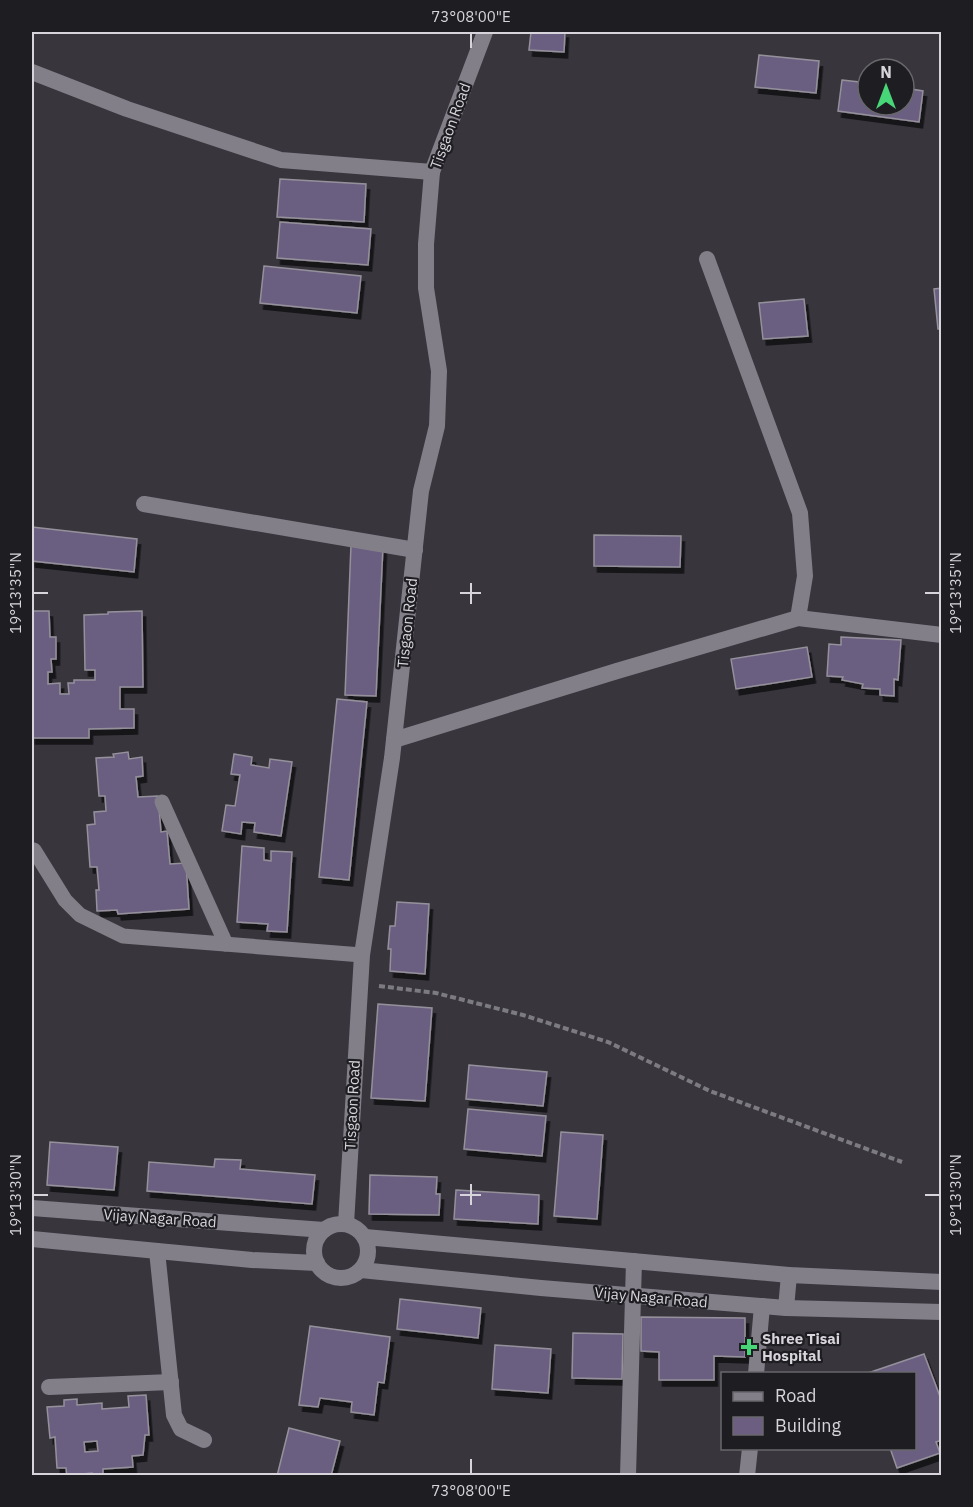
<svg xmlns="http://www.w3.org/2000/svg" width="973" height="1507" viewBox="0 0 973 1507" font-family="'IBM Plex Sans',sans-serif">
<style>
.building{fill:#6b5e81;stroke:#95919b;stroke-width:1.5;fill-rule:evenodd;filter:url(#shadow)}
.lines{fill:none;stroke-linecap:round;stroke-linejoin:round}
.path{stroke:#7d7b82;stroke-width:4;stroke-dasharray:6 3;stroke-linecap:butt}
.service{stroke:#827f89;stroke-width:15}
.minor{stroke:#827f89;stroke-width:16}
.tertiary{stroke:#827f89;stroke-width:16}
.secondary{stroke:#827f89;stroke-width:16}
.ticks{fill:none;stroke:#d7d5db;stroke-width:2}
.poi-dot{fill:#47d779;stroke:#1e1d21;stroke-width:2}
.labels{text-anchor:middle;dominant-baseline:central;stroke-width:4.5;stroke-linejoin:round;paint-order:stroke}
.street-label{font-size:15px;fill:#d7d5db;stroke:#1e1d21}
.poi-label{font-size:15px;font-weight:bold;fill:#d7d5db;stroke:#1e1d21;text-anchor:start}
.neatline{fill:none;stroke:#d7d5db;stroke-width:2}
.ticks-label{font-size:15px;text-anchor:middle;fill:#d7d5db}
</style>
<defs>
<filter id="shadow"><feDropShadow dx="3.5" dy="6" stdDeviation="0" flood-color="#0009"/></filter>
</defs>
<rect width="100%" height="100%" fill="#38353d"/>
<g class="building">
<polygon points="531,32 565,32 564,52 529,50"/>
<polygon points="759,55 819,61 816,93 755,87"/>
<polygon points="842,80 868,83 868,105 904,105 904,88 923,91 919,122 838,111"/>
<polygon points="280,179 366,184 364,222 277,217"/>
<polygon points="280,222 371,229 368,265 277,258"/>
<polygon points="264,266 361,276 357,313 260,303"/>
<polygon points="942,288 942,329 938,329 934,289"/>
<polygon points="804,299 808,336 763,339 759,303"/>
<polygon points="32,527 137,539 134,572 32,561"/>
<polygon points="594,535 681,536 680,567 594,566"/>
<polygon points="351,545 383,546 376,696 345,695"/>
<polygon points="32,611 49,611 50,637 56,637 56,659 51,659 52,672 48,672 48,684 60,683 60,694 69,694 68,683 74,683 74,680 95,680 95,670 85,670 84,615 108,614 108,612 142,611 143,687 120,687 120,709 134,709 134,728 89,729 89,738 32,738"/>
<polygon points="841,637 901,640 898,680 894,679 894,696 880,695 880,689 862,688 863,684 842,680 843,677 827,676 829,644 841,645"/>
<polygon points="807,647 812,677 736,689 731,659"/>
<polygon points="337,699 367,702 349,880 319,877"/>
<polygon points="128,752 129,759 142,757 143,776 136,777 138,797 158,796 161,832 167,831 170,864 186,863 189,909 118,914 117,910 97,911 96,890 99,890 97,867 90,867 87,825 95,824 94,812 106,811 105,796 99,796 96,758 114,757 113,754"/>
<polygon points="234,754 252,757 251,765 269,768 270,759 292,762 281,836 254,832 255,823 242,822 241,834 222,831 226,805 235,806 240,775 231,774"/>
<polygon points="242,846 264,848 264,860 271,861 271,851 292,852 287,932 267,931 268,924 237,922"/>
<polygon points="397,902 429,904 425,974 390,971 391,949 388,949 390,926 395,926"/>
<polygon points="378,1004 432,1008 425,1101 371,1098"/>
<polygon points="469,1065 547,1072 543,1106 466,1099"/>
<polygon points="468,1109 546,1116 542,1156 464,1149"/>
<polygon points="561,1132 603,1135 597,1219 554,1216"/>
<polygon points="50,1142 118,1147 114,1190 47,1185"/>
<polygon points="215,1159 241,1160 240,1169 315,1175 312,1204 147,1191 149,1162 214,1167"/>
<polygon points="370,1175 437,1177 436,1194 440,1194 439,1215 369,1214"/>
<polygon points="456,1190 539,1195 538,1224 454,1219"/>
<polygon points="400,1299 481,1308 478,1338 397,1329"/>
<polygon points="641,1317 745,1318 745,1357 714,1356 714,1380 659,1380 659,1352 641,1351"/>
<polygon points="310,1326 390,1337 384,1383 378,1382 374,1415 351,1412 352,1402 320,1398 318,1407 299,1405"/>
<polygon points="573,1333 623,1334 622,1379 572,1378"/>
<polygon points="495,1345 551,1349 548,1393 492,1389"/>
<polygon points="924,1354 942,1402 942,1440 936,1442 940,1453 897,1468 890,1448 914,1448 914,1374 868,1373"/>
<path d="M146 1395 149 1435H145L143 1455 132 1456 133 1467 103 1469V1476H92V1473L83 1474V1476H67L66 1468H57L55 1437 50 1438 47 1407 64 1406V1400L77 1399V1405L102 1403V1409L129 1407 128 1396ZM97 1441 98 1451 85 1452 84 1442Z"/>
<polygon points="289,1428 340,1441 331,1476 277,1476"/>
</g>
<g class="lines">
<polyline class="path" points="379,986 436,993 523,1015 608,1042 710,1091 902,1162"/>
<g class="service">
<polyline points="162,802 226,944"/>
<polyline points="34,850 65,900 80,915 123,936 362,955"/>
</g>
<g class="minor">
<polyline points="32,72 127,109 281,160 432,172"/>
<polyline points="707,259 800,513 805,576 798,618"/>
<polyline points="144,504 415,550"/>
<polyline points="394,740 617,671 798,618 942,635"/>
<polyline points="157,1251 174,1415 181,1429 204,1440"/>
<polyline points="756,1374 762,1306"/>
<polyline points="49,1387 171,1382"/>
<polyline points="628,1476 634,1261"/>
<polyline points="747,1476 750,1448"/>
</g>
<polyline class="tertiary" points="346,1224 362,955 392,758 421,491 437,426 439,371 426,288 426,244 432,172 485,32"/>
<g class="secondary">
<polyline points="32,1208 324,1230"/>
<circle cx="341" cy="1251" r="27"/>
<polyline points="365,1237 789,1275 942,1282"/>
<polyline points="32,1239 252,1260 317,1263"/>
<polyline points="361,1270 541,1288 786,1308 942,1312"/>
<polyline points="786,1308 789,1275"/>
</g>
</g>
<path class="ticks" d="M471 33V48M471 583V604M33 593H48M460 593H481M925 593H940M471 1184V1205M33 1195H48M460 1195H481M925 1195H940M471 1459V1474"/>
<path class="poi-dot" d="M746 1338h6v6h6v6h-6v6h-6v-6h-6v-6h6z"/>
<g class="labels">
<g class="street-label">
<text transform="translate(450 126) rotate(-70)">Tisgaon Road</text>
<text transform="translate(407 623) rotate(-84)">Tisgaon Road</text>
<text transform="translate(352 1105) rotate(-87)">Tisgaon Road</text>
<text transform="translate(160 1218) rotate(4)">Vijay Nagar Road</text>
<text transform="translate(651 1297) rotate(5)">Vijay Nagar Road</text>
</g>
<g class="poi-label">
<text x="762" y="1338">Shree Tisai<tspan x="762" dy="17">Hospital</tspan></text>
</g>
</g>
<rect width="973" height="1507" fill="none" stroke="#1e1d21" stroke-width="66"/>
<rect x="721" y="1372" width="195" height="78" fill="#1e1d21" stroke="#68676b" stroke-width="1.5"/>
<rect x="733" y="1392" width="30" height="9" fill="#827f89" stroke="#68676b" stroke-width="1.5"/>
<text x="775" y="1402" font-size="18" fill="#d7d5db">Road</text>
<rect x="733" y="1417" width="30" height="18" fill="#6b5e81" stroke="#68676b" stroke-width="1.5"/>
<text x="775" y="1432" font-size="18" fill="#d7d5db">Building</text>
<g transform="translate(886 87)"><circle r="28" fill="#1e1d21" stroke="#68676b" stroke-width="1.5"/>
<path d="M0-4.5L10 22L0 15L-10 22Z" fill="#47d779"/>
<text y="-9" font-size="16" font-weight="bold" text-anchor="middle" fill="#d7d5db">N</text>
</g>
<rect x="33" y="33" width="907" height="1441" class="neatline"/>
<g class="ticks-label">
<text x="471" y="22">73°08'00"E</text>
<text transform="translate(16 593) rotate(-90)" y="5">19°13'35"N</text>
<text transform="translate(956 593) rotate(-90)" y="5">19°13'35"N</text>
<text transform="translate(16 1195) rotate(-90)" y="5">19°13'30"N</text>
<text transform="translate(956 1195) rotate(-90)" y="5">19°13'30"N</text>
<text x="471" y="1496">73°08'00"E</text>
</g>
</svg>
